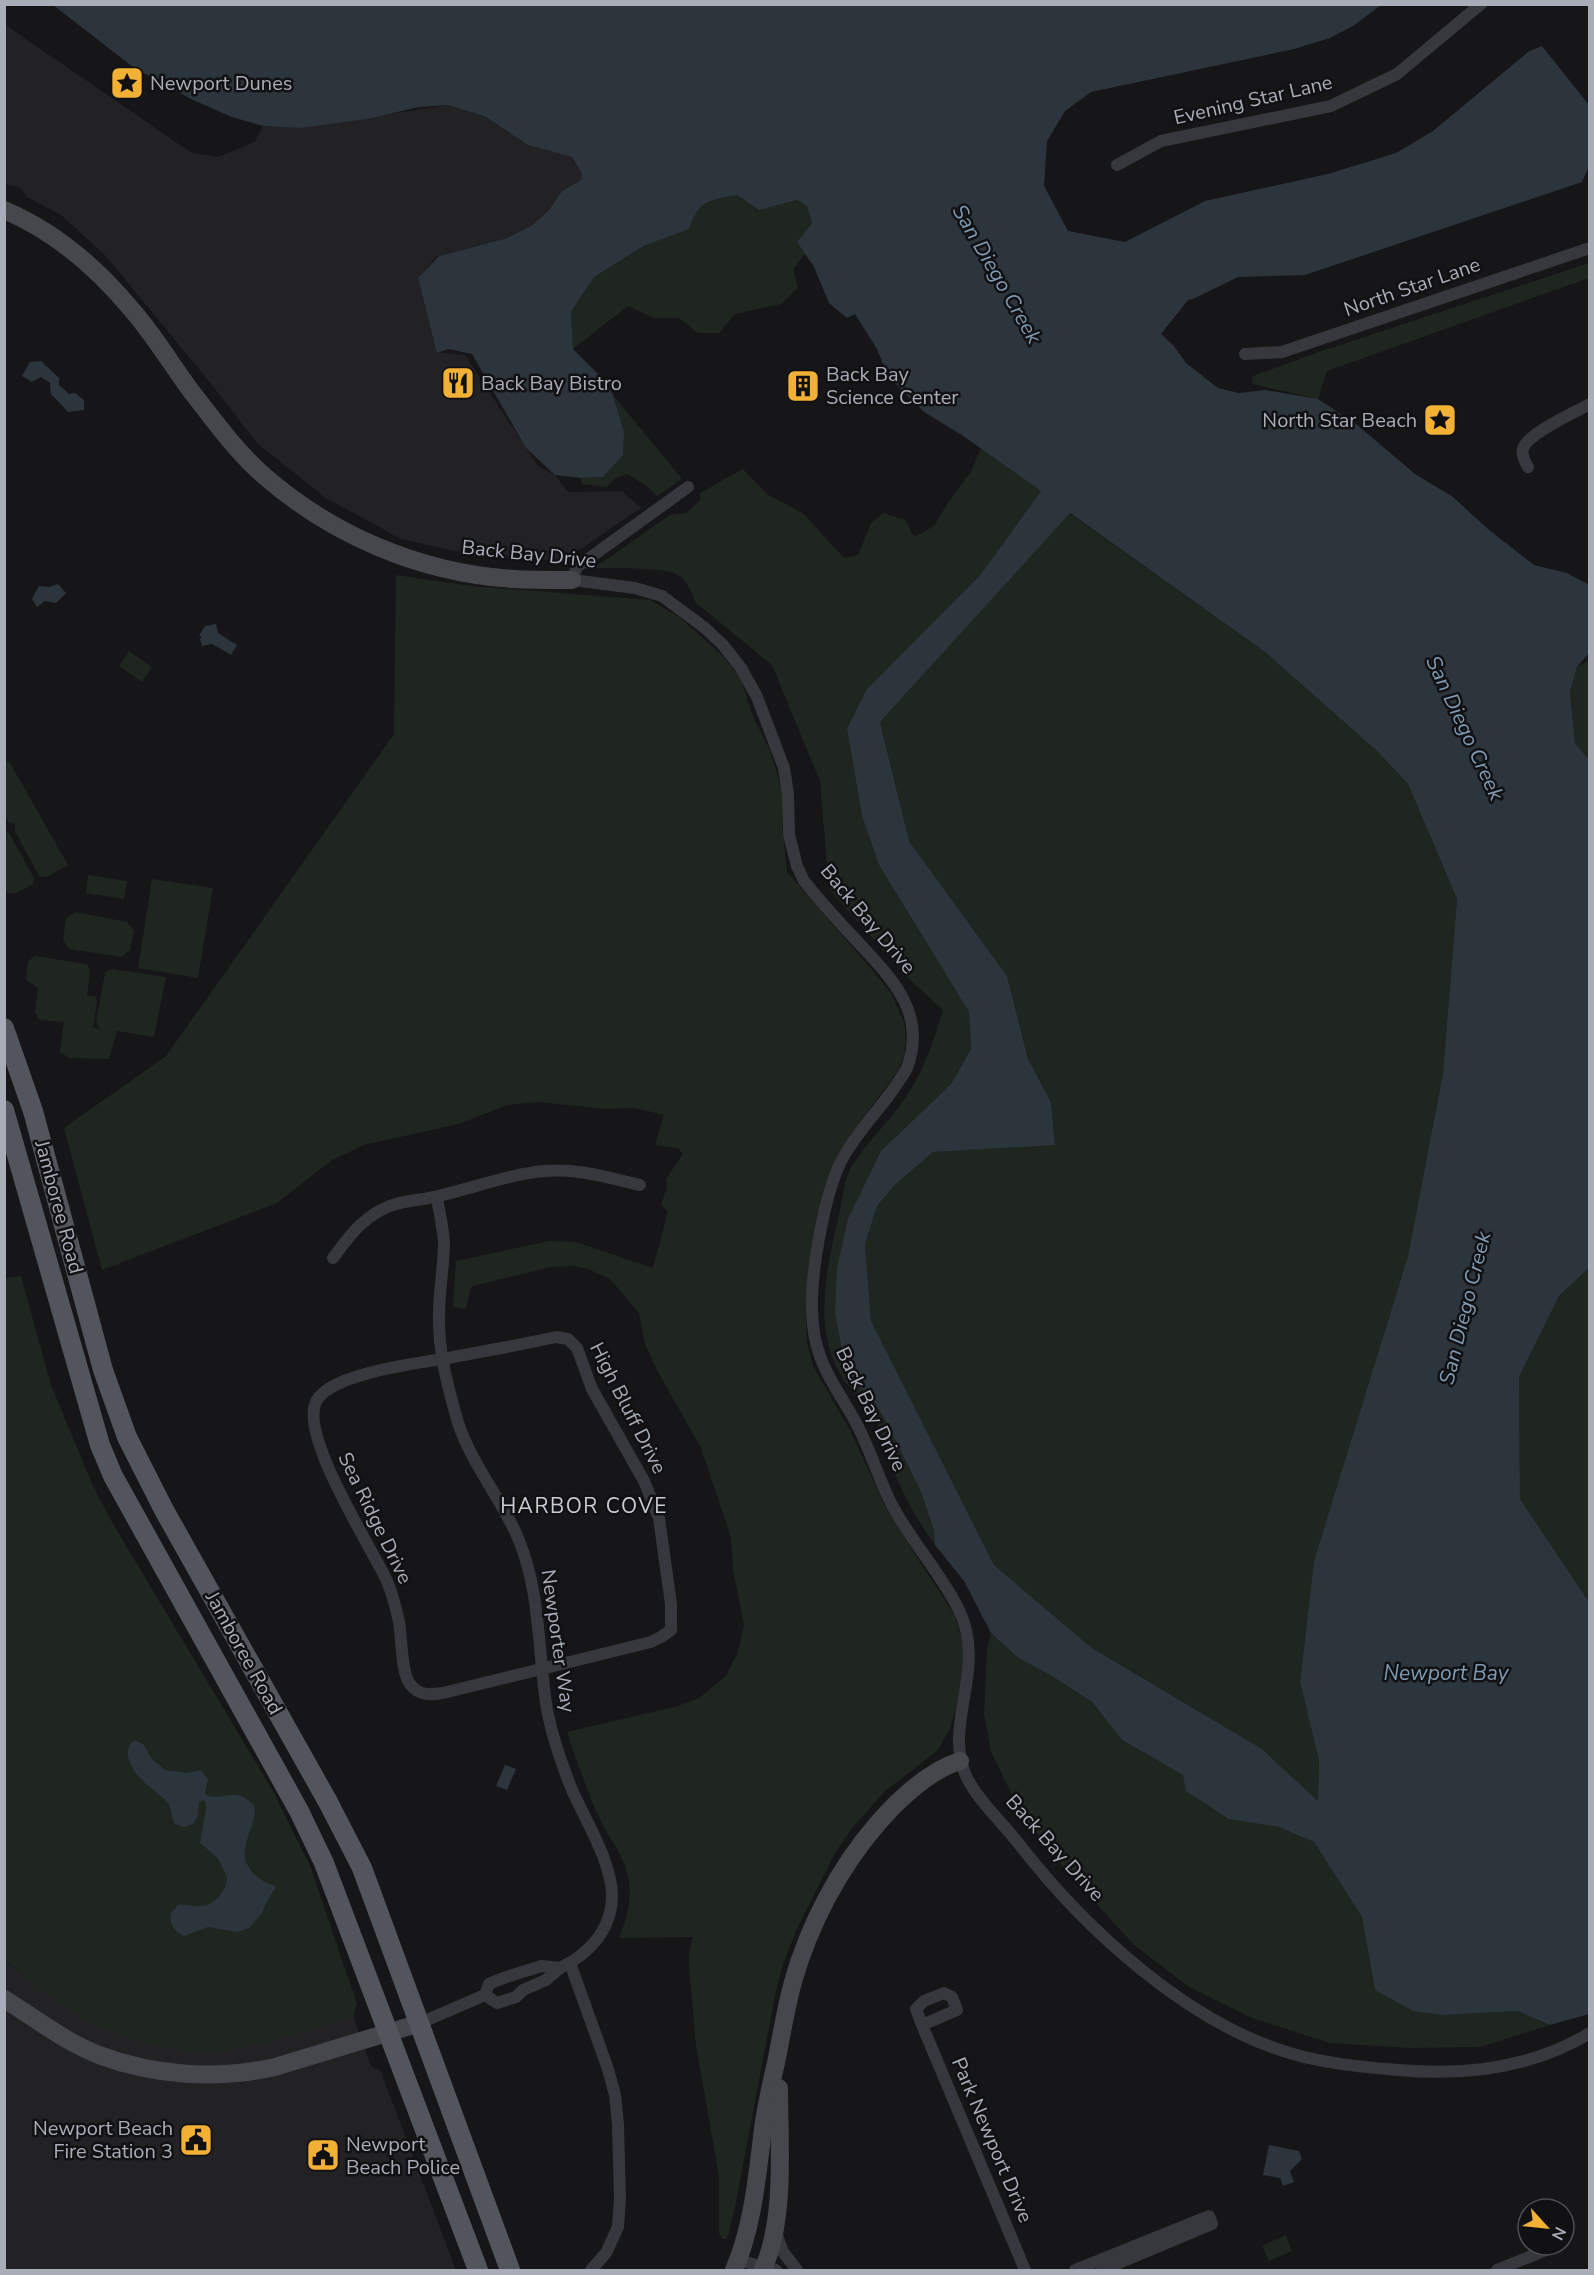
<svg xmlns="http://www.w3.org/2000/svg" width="1594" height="2275" viewBox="0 0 1594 2275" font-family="'Nunito Sans',sans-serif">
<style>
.built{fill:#222225}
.green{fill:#1e261f}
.water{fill:#2c353c;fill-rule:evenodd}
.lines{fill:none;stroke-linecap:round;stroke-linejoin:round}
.street{stroke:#37383d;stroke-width:12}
.secondary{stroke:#45474d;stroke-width:18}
.primary{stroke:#53555c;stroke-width:20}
.labels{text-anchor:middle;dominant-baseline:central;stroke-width:5;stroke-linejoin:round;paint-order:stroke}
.poi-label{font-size:20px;fill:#a8adb8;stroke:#111113;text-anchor:start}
.street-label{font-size:20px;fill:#a8adb8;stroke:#111113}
.water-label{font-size:21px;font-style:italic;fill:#7f9bb3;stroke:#111113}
.neighbourhood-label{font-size:21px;letter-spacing:1.5px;fill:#c9ccd4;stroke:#111113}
</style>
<rect width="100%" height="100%" fill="#161618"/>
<g class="built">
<polygon points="4,24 192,153 218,157 255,142 263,126 300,128 448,105 486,117 528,145 572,157 582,174 581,180 562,191 549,210 531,226 507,238 437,256 418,278 438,352 465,355 538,466 555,475 568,492 622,491 641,508 563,561 478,556 401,539 326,498 258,444 208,380 104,254 61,215 27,197 21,188 5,184"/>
<polygon points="4,1961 87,2020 121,2034 166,2047 260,2044 353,2016 371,2066 381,2072 456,2270 5,2270"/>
</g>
<g class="green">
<path d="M737 195 759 210 797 200 807 206 812 223 797 242 805 254 793 269 798 288 781 304 735 314 719 333H698L679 318H654L628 306 573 349 571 312 594 277 644 246 688 229C699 200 707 201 737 195Z"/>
<polygon points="1589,263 1589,278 1327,371 1318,399 1252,384 1253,376 1319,352"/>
<polygon points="613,395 682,479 657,496 645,485 627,474 614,479 607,487 582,484 581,478 603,477 624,432"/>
<path d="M981 448 1041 491 981 574 866 690 847 729 862 816 879 865 969 1012 971 1049 951 1084 881 1151 835 1315 848 1379 870 1396 886 1421 921 1492 934 1530 935 1545C905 1504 886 1459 874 1410 807 1362 822 1288 838 1219 842 1204 844 1178 852 1166 868 1140 892 1119 908 1094 925 1068 934 1040 943 1010L907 977 829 889 820 781 772 665 695 602C692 593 688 581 678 575 665 567 612 568 594 568L670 515 686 513 700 500V493L743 469 767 494 804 514 844 558 858 555 871 523 884 513 905 520 914 537 934 526 949 501 970 473Z"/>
<polygon points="1069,513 1265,652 1377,751 1408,784 1457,899 1443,1073 1408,1256 1314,1562 1300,1682 1319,1760 1318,1801 1262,1749 1092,1648 994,1565 871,1321 865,1244 877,1206 895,1185 933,1152 1055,1144 1051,1102 1028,1059 1007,976 909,841 880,722"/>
<path d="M396 575 472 586 650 600 679 617 723 656 741 679 753 717 770 750 783 794 782 825 787 872 873 971 891 993 904 1022 906 1039 904 1057 897 1072 839 1151 825 1189 808 1280 806 1319 807 1342 813 1366 850 1430 885 1506 923 1567 954 1614 965 1651 957 1704 950 1729 938 1750 884 1792 853 1827 835 1853 796 1931 783 1964 775 1996 735 2207 727 2239H723L719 2233V2176L696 2045 689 1966V1953L693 1937 619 1938C631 1909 635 1884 620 1855 614 1842 605 1831 600 1819 587 1791 577 1762 567 1732L678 1706 699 1698 726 1676 738 1652 744 1625 733 1570 731 1537 701 1448 657 1370 645 1344 639 1313 610 1279 588 1269 575 1266 551 1267 473 1286 470 1290 466 1309 453 1307 456 1261 549 1241 576 1242 653 1268 668 1212 661 1204 667 1188 666 1179 683 1154 678 1148 655 1145 664 1115 635 1108 606 1109 538 1102 507 1105 459 1124 364 1145 332 1160 277 1203 102 1270 64 1128 166 1056 394 734Z"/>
<polygon points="129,651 152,667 142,682 119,666"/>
<polygon points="1589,660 1589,761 1575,743 1570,692 1577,667"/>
<polygon points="5,755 5,761 10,763 68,865 47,877 39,876 15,831 15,824 9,823 5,815"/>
<polygon points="5,832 9,833 34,878 33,884 14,894 7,893 5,888"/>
<polygon points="88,875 127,881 124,899 86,893"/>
<polygon points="152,879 213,888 198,978 138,968"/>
<polygon points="76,912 127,922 134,931 130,950 122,957 69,949 63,940 66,918"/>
<polygon points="35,956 87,964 90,970 87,996 95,996 97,1002 93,1028 100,1029 96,1022 105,973 111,969 166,977 154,1037 117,1031 109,1059 70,1058 60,1052 64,1022 40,1020 35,1013 38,988 26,980 28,961"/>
<polygon points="1589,1268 1589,1602 1520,1499 1519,1377 1559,1296"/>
<path d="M21 1276 51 1385 93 1486 113 1524 273 1791 311 1868 357 2004 353 2016C309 2030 256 2050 210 2051 173 2053 119 2038 87 2020 58 2003 31 1980 5 1961L4 1278Z"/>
<polygon points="991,1633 1018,1658 1052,1676 1092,1702 1122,1740 1183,1775 1229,1819 1279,1827 1314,1842 1362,1917 1375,1990 1443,2015 1518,2011 1550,2025 1480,2047 1410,2048 1330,2043 1252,2018 1189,1987 1133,1944 1063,1867 1018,1808 991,1751 984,1714 987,1650"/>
<polygon points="1286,2235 1292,2251 1269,2261 1262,2246"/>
</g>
<g class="water">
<path d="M53 5H1381L1353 26 1330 38 1294 49 1091 92 1065 111 1047 141 1044 186 1068 231 1125 242 1205 201 1328 174 1396 153 1433 131 1528 52 1542 46 1589 105V166L1582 182 1305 275 1238 277 1193 299 1188 300 1161 334 1173 345 1186 363 1218 388 1239 393 1265 390 1318 399 1356 424 1415 474 1453 497 1489 530 1534 565 1567 573 1589 585V653L1577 667 1570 692 1575 743 1590 761 1589 1268 1559 1296 1519 1377 1520 1499 1589 1602V2014L1550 2025 1518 2011 1443 2015 1413 2011 1375 1990 1362 1917 1314 1842 1279 1827 1229 1819 1186 1791 1183 1775 1122 1740 1092 1702 1052 1676 1018 1658 991 1633 964 1581 935 1545 934 1530 921 1492 886 1421 870 1396 848 1379 835 1315 837 1268 848 1219 881 1151 951 1084 971 1049 969 1012 879 865 862 816 847 729 866 690 981 574 1041 491 962 435 924 412 888 376 877 349 855 314 847 318 829 303 814 267 797 242 812 223 807 206 797 200 759 210 737 195C707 201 699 200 689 229L644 246 594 277 571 312 573 349 603 379 613 395 624 432 623 455 603 477 581 478 555 475 526 448 472 354 449 349 437 353 418 278 439 256 507 238 531 226 549 210 562 191 581 180 582 174 572 157 528 145 486 117 448 105 419 107 367 119 300 128 263 126 232 117 193 100 133 67ZM1070 513 1265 652 1377 751 1408 784 1457 899 1443 1073 1408 1256 1314 1561 1300 1682 1319 1760 1318 1801 1262 1749 1092 1648 994 1565 871 1321 865 1244 877 1206 895 1185 933 1152 1055 1145 1051 1102 1028 1059 1007 976 909 841 880 722Z"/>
<polygon points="41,361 59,378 59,385 69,394 75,393 84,400 84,410 68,412 51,394 50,383 41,377 32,382 22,376 30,362"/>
<polygon points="58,584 66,593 56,603 45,601 37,607 32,599 39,586 49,587"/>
<polygon points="216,624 218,633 237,645 231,655 212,644 202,646 200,639 202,637 199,636 205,626"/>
<path d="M135 1740 144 1745 152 1759 165 1770 187 1773 201 1770 208 1780 205 1791 206 1795C225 1802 233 1785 254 1805 260 1829 226 1854 260 1879 265 1883 272 1884 276 1887L268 1899 262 1913 249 1928 237 1932 208 1927 184 1936C175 1932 168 1923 171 1913L178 1905C187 1903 195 1908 203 1906 215 1904 228 1889 227 1877L218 1858 200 1843 206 1809 205 1801 203 1800 199 1802 198 1815 193 1824 184 1827 175 1824C171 1818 172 1808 167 1802 152 1786 133 1779 128 1756 127 1749 129 1744 135 1740Z"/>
<polygon points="505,1765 516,1769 507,1790 496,1786"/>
<polygon points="1269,2145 1299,2151 1302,2159 1290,2171 1294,2182 1283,2186 1280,2178 1263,2175"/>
</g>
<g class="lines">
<g class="street">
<polyline points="1117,165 1161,141 1331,106 1397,74 1481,4"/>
<polyline points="1245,354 1282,352 1590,248"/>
<path d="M1528 467C1525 462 1521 455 1523 449 1526 434 1576 412 1590 404"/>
<path d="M688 487 577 567 572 580 635 588 662 596 705 628 723 645 741 668 757 697 784 768 788 794 789 835 797 866 804 881C820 901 838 921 856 940 890 977 928 1012 907 1068 890 1099 863 1124 845 1154 825 1187 811 1271 812 1310 813 1360 832 1380 855 1421 870 1448 878 1478 892 1505 911 1541 939 1571 958 1608 989 1669 941 1725 967 1778 980 1803 1002 1822 1019 1844 1085 1929 1188 2024 1293 2054 1328 2064 1363 2067 1398 2070 1464 2076 1532 2068 1590 2033"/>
<path d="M437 1197C439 1211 443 1227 444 1242 444 1266 439 1290 439 1314 438 1347 446 1380 455 1412 466 1458 500 1495 518 1538 540 1590 538 1648 546 1703 550 1731 560 1759 570 1785 584 1819 611 1859 612 1895 612 1930 589 1954 560 1968"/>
<path d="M333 1258C347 1239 360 1221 381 1210 399 1200 419 1201 438 1196 474 1188 509 1174 545 1171 577 1168 609 1178 640 1185"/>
<path d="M556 1337 568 1339 577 1348 592 1389 644 1481 659 1518 671 1604V1630L661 1637 651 1642 443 1693C430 1695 419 1696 410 1684 401 1673 402 1638 399 1622 396 1608 392 1592 386 1579 370 1545 297 1432 317 1400 333 1373 419 1363 449 1358 484 1351 520 1345 556 1337Z"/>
<polyline points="570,1963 608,2069 615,2095 618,2124 620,2199 618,2227 606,2253 591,2270"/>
<path d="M541 1966 560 1968 546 1980 523 1990 516 1997 497 2003 485 1995 489 1984C506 1976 524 1972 541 1966Z"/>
<polyline points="420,2023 485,1995"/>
<polyline points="922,2025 957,2010 952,1997 944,1993 924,2001 916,2009 922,2025 1025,2270"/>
<polyline points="775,2230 783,2252 797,2270"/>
<polyline points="738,2260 776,2270"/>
<polyline points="1075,2270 1209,2216 1212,2224 1102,2270"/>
<polyline points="1497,2270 1558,2245"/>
</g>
<g class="secondary">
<path d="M4 210C54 231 98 269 132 310 154 335 171 364 191 391 213 419 235 450 262 474 331 535 420 573 513 579 533 580 553 580 572 580"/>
<path d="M4 1999C35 2018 65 2042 99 2055 155 2076 216 2080 275 2067L420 2023"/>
<path d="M734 2270C753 2226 757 2177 763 2129 766 2105 772 2081 777 2058 782 2033 786 2007 793 1982 809 1925 839 1868 878 1823 900 1798 928 1771 960 1761"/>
<path d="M763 2270C786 2216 779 2146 779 2088"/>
</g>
<g class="primary">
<polyline points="4,1028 33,1111 103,1370 127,1437 164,1510 328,1802 362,1868 510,2270"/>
<polyline points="4,1110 100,1445 113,1476 299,1811 324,1863 478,2270"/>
</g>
</g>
<defs>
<g id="sight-square" transform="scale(1.725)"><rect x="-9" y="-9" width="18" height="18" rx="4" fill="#f2b134" stroke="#111113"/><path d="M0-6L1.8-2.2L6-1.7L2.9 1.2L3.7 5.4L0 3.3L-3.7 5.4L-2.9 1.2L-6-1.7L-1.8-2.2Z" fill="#111"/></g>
<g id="restaurant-square" transform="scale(1.725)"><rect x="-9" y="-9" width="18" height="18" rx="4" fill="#f2b134" stroke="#111113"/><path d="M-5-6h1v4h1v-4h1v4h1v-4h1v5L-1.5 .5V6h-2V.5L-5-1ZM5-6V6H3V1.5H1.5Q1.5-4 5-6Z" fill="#111"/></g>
<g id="building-square" transform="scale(1.725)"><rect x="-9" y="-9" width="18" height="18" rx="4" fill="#f2b134" stroke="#111113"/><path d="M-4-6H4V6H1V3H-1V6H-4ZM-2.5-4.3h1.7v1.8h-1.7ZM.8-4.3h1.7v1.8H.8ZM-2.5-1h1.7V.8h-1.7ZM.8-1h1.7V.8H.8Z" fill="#111"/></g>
<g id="civic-square" transform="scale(1.725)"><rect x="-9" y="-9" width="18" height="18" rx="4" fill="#f2b134" stroke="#111113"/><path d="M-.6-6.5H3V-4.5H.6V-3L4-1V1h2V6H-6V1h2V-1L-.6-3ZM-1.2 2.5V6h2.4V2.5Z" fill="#111"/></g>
</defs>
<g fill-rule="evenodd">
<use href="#sight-square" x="127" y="83"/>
<use href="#restaurant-square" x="458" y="383"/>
<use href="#building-square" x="803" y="386"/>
<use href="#sight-square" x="1440" y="420"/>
<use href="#civic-square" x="196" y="2140"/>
<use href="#civic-square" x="323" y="2155"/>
</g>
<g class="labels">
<g class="poi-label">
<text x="150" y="83">Newport Dunes</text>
<text x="826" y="374">Back Bay<tspan x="826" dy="23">Science Center</tspan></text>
<text x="481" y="383">Back Bay Bistro</text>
<text x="1417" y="420" text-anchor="end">North Star Beach</text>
<text x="173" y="2128" text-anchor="end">Newport Beach<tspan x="173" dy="23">Fire Station 3</tspan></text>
<text x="346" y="2144">Newport<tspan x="346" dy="23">Beach Police</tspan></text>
</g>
<g class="street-label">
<text transform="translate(1253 100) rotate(-13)">Evening Star Lane</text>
<text transform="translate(1412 287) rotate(-19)">North Star Lane</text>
<text transform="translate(529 554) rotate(6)">Back Bay Drive</text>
<text transform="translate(868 919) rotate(50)">Back Bay Drive</text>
<text transform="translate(59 1207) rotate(75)">Jamboree Road</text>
<text transform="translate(628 1408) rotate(63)">High Bluff Drive</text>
<text transform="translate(871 1409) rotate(64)">Back Bay Drive</text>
<text transform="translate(375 1518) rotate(64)">Sea Ridge Drive</text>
<text transform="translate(558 1641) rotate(82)">Newporter Way</text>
<text transform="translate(244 1653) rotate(61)">Jamboree Road</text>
<text transform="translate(1055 1848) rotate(48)">Back Bay Drive</text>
<text transform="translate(992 2140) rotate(67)">Park Newport Drive</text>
</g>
<g class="water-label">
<text transform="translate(997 274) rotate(60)">San Diego Creek</text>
<text transform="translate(1465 728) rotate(65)">San Diego Creek</text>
<text transform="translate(1465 1308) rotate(-76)">San Diego Creek</text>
<text x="1446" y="1673">Newport Bay</text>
</g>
<g class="neighbourhood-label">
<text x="584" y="1506">HARBOR COVE</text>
</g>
</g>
<rect width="1594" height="2275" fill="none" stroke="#a8adb8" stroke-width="12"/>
<g transform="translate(1546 2227) rotate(117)"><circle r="28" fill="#111113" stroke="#4d4f55" stroke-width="1.5"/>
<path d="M0-4.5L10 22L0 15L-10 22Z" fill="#f2b134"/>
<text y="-9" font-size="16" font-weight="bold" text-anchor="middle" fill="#a8adb8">N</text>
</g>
</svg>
